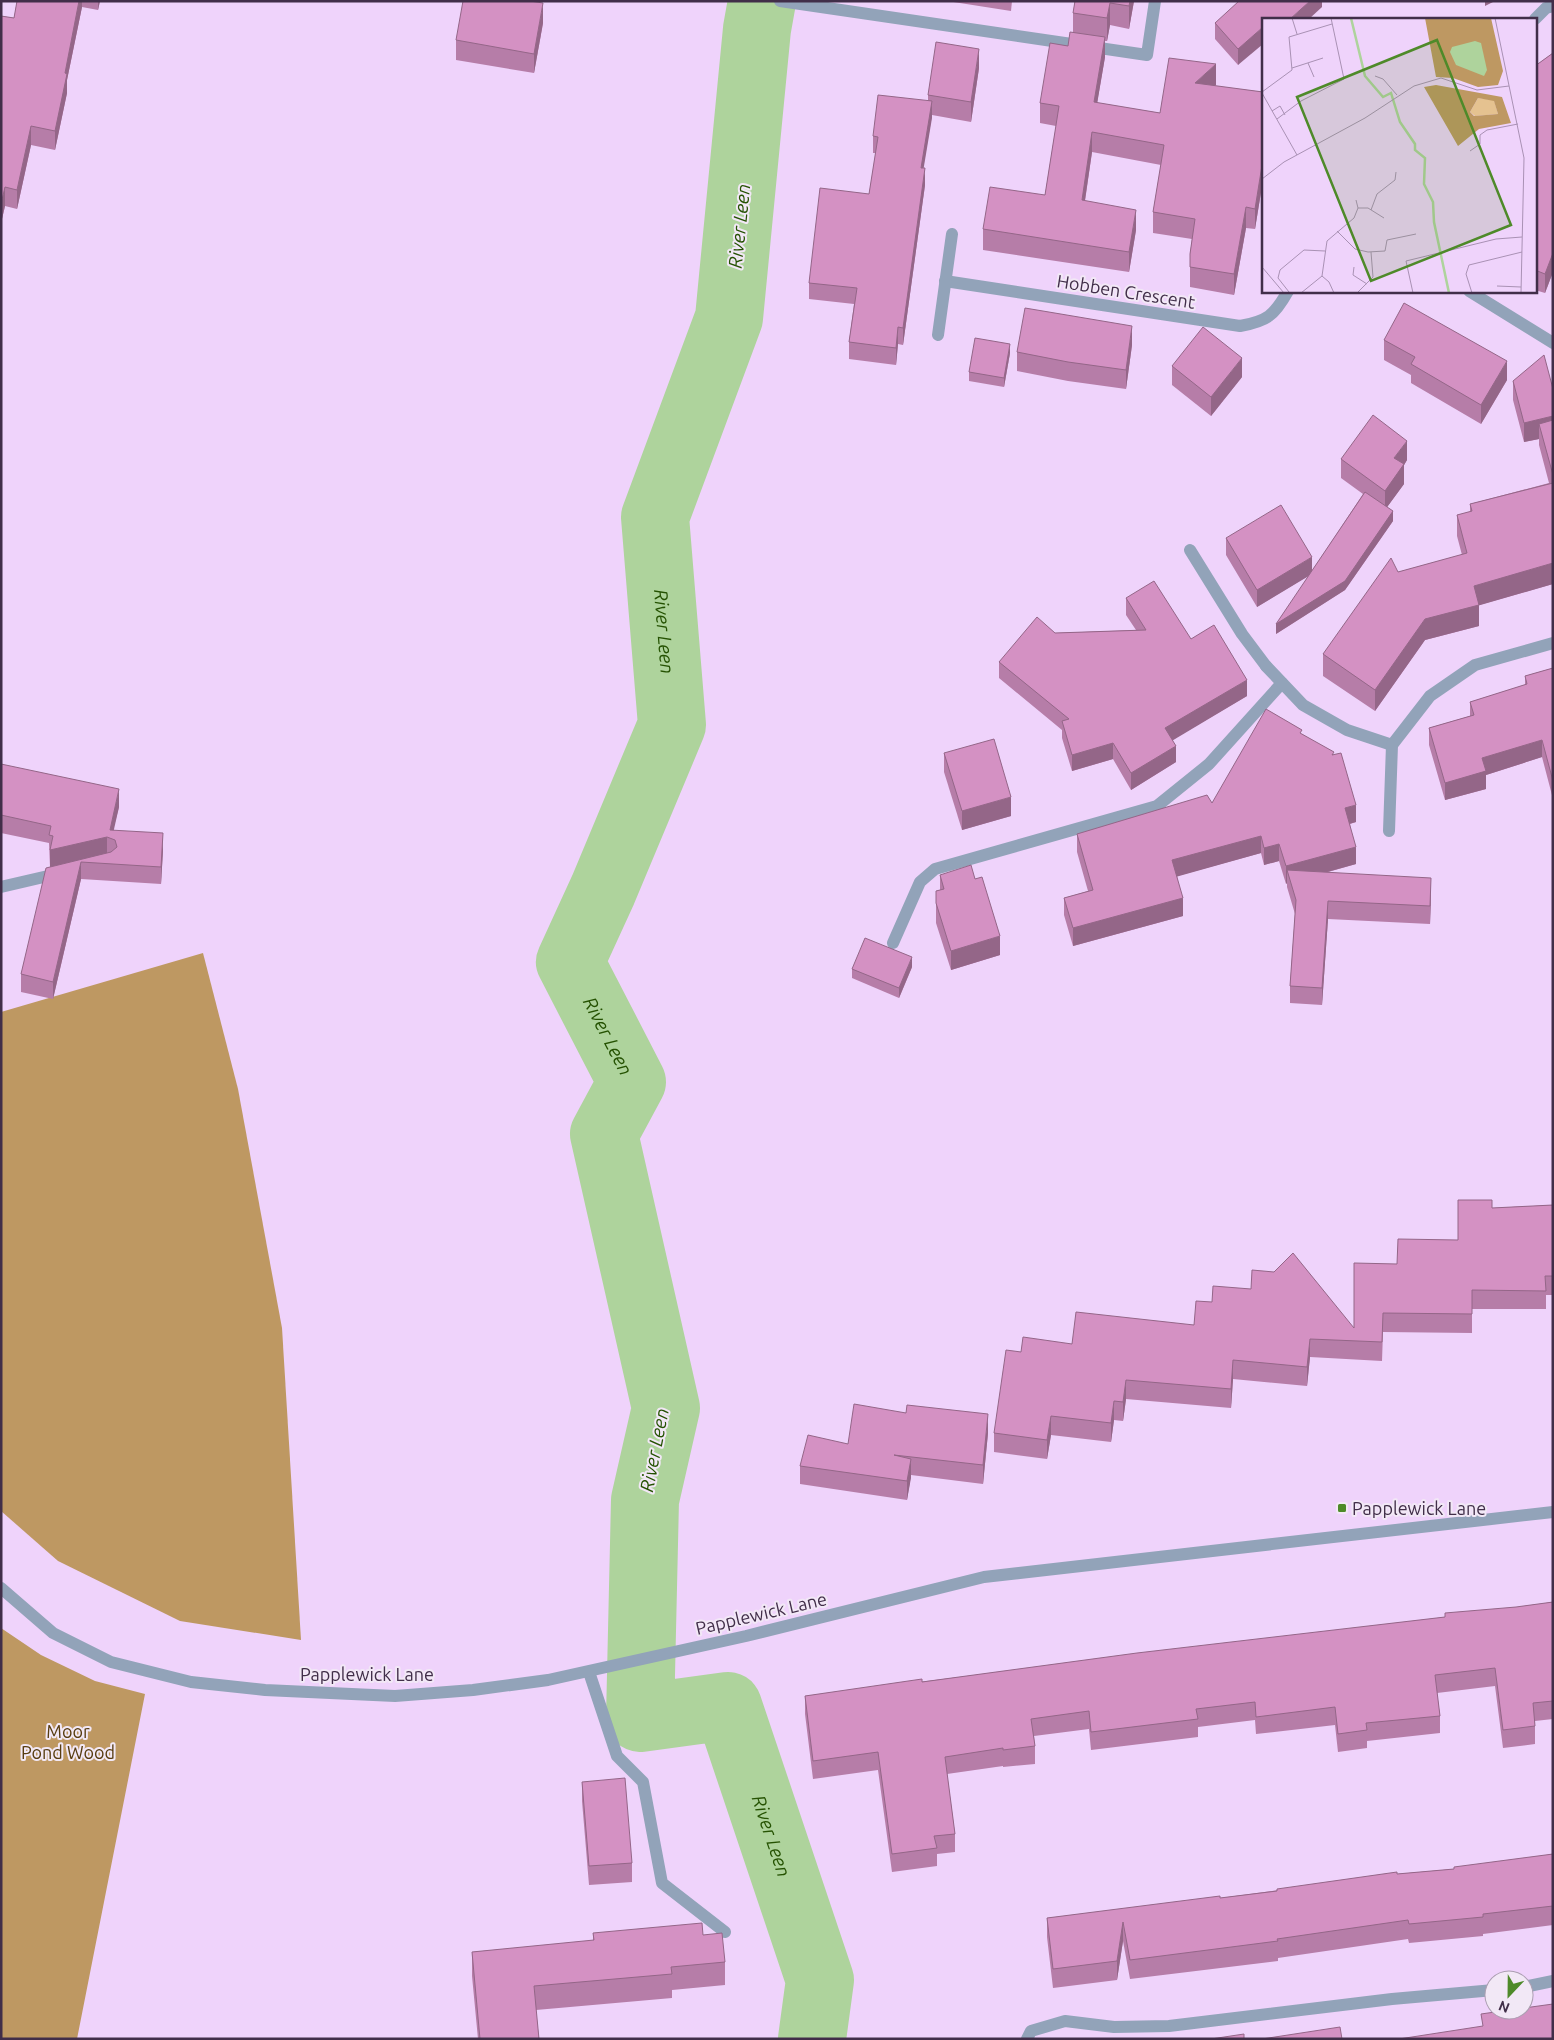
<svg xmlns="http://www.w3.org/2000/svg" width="1554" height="2040" viewBox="0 0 1554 2040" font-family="Ubuntu,sans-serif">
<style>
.forest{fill:#be9862}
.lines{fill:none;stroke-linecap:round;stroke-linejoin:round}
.river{stroke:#aed39c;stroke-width:68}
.service{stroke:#92a3b9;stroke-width:12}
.minor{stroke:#92a3b9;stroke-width:12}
.tertiary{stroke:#92a3b9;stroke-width:12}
.wall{fill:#b67da8}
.shaded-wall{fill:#946688}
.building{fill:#d491c3;stroke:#946688}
.poi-dot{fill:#4e8a29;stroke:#f2e8f6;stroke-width:2}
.labels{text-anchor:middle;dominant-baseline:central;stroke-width:4;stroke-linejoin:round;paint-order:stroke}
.street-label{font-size:18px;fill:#412e49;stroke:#f2e8f6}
.poi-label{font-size:18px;fill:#412e49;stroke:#f2e8f6;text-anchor:start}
.park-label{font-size:18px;fill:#573c10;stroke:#f2e8f6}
.water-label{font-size:19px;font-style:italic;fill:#255202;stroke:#f2e8f6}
.inset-river{fill:none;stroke:#aed39c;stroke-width:2.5}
.inset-road{fill:none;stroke:#a991b4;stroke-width:1}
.view{fill:#4e8a29;fill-opacity:0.15;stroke:#4e8a29;stroke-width:2.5}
.inset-edge{fill:none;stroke:#412e49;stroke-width:2.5}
</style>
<rect width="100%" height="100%" fill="#efd3fb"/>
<g class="forest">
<polygon points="203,953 238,1089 282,1328 301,1640 180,1621 58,1561 1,1511 1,1012"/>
<polygon points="1,1628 41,1655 95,1681 145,1694 77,2039 1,2039"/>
</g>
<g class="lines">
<path class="river" id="s1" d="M762 1 757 29 729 318 655 517 672 725 603 890 570 962 632 1082 604 1134 666 1408 645 1500 640 1718 728 1706 820 1980 812 2039"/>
<g class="service">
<polyline points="780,1 1147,55 1155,1"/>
<polyline points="1190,550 1242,634 1266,666"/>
<polyline points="1,887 61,873"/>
<polyline points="893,943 920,882 935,869 1157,806 1209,764 1282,683"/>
<polyline points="589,1672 617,1756 643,1782 662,1883 725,1932"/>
</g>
<g class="minor">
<polyline points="1535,19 1546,8 1553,6"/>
<path d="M945 281 1240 326C1267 321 1274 316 1288 291"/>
<polyline points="1469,291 1553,343"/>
<polyline points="938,335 952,234"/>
<polyline points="1266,666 1303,705 1347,730 1392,745"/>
<polyline points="1389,831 1392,745 1430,696 1475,665 1553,643"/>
<polyline points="1524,1987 1553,1981"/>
<polyline points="1027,2039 1031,2031 1065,2021 1114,2027 1169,2026 1392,1999 1494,1990"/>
</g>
<polyline class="tertiary" points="1,1588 53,1633 111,1662 191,1682 265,1690 395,1696 473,1690 548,1680 746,1636 984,1577 1553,1512"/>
</g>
<g class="wall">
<polygon points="17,1 100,1 98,10 82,7 67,80 67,93 55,150 31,145 17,209 5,206 1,223 1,16 14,18"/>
<polygon points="947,1 1012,1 1011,11"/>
<polygon points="1075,1 1134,1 1129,29 1110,25 1107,41 1105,41 1105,57 1097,103 1160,113 1216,85 1215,86 1263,92 1263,180 1255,229 1246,228 1234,295 1190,287 1190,254 1192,239 1153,233 1153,212 1161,165 1092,152 1085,201 1136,230 1129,272 983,250 983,229 1045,195 1056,126 1040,123 1040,103 1068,46 1073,32 1073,13"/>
<polygon points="1322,1 1322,7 1263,19 1238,65 1215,39 1215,23"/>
<polygon points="543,23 534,73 456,60 456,40"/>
<polygon points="1553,53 1553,272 1545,293 1535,290 1535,66"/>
<polygon points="979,68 971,122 932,115 923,168 925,185 903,345 898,344 896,365 849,359 849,342 854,304 809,299 809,283 869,194 876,153 873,153 873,136 928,100 928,95"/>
<polygon points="1384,340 1507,380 1481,424 1411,383 1411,375 1384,360"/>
<polygon points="1132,345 1126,389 1068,381 1017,371 1017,352"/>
<polygon points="1010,353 1004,387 969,381 969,372"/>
<polygon points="1172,366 1242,377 1211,416 1172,385"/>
<polygon points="1513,381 1553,389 1553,584 1479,605 1479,626 1425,640 1375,711 1323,676 1323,654 1398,572 1462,555 1457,536 1457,515 1470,512 1470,504 1549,483 1539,445 1539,439 1524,442 1513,400"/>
<polygon points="1341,459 1407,460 1404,465 1404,484 1387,507 1393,521 1345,590 1276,634 1308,576 1257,607 1226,555 1226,538 1312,571 1363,494 1341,478"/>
<polygon points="1126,598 1191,639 1247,696 1172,740 1176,762 1131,790 1113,759 1072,771 1062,738 1062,730 999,678 999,662 1055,633 1136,630 1126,615"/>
<polygon points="1553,668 1553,799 1542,757 1486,775 1486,789 1445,800 1429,745 1429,728 1470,716 1470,702 1525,685 1525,676"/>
<polygon points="1302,734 1334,755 1356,822 1350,824 1356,864 1328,872 1431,895 1430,924 1328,919 1322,1005 1290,1003 1290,986 1295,914 1287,887 1287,883 1286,884 1279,861 1264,865 1261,853 1177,876 1183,916 1073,946 1064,915 1064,898 1088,891 1077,852 1077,834 1212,803"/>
<polygon points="944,753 1011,816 962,830 944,772"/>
<polygon points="1,764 119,807 113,830 163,850 161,884 81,879 53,999 21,992 21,974 50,867 49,843 1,833"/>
<polygon points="940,875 1000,955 951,970 936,923 936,891 940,890"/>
<polygon points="912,967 899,998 852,978 852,969"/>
<polygon points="1553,1205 1553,1295 1546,1295 1546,1309 1472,1309 1472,1333 1383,1332 1382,1361 1310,1357 1307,1386 1233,1379 1231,1408 1126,1399 1123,1421 1114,1420 1111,1442 1051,1435 1047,1459 994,1452 994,1433 1021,1352 1194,1325 1354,1328 1397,1264 1458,1240 1492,1208"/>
<polygon points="988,1433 983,1484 911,1475 907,1500 800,1484 800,1466 848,1444"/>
<polygon points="1553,1602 1553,1719 1535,1721 1535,1744 1503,1748 1495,1686 1437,1693 1440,1716 1440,1733 1367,1741 1367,1748 1338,1752 1335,1725 1256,1734 1255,1720 1198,1727 1198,1737 1091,1750 1089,1729 1034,1736 1035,1746 1035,1764 1003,1767 1003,1766 947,1774 955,1834 955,1852 937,1854 937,1866 892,1872 878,1770 813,1779 805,1714 805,1696 1445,1617"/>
<polygon points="582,1782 632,1863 632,1882 589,1885 582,1801"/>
<polygon points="1553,1854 1553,1925 1483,1934 1483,1936 1409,1943 1408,1939 1278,1958 1278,1961 1130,1979 1123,1941 1117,1980 1053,1988 1047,1937 1047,1918 1220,1898 1397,1874 1454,1869"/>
<polygon points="593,1933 703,1935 725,1962 725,1985 672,1990 672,1998 536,2010 539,2039 478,2039 472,1976 472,1952 593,1941"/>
</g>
<g class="shaded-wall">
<polygon points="79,1 82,1 82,7 67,80 67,93 55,150 55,131 65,73"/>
<polygon points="98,1 100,1 98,10"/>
<polygon points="1130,1 1134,1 1129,29 1129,6"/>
<polygon points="1310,1 1322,1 1322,7 1309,19 1290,19"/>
<polygon points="1485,1 1495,1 1485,6"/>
<polygon points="543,3 543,23 534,73 534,54"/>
<polygon points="1110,3 1110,25 1107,41 1107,18"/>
<polygon points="1263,27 1263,44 1238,65 1238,49"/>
<polygon points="1105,37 1105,57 1094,122 1094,102"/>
<polygon points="979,49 979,68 971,122 971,102"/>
<polygon points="1216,64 1216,85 1195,103 1195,83"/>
<polygon points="932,101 932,118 921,184 921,168"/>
<polygon points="31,126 31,145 17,209 17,190"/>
<polygon points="1092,132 1092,152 1082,220 1082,200"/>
<polygon points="1263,159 1263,180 1255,229 1255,209"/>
<polygon points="925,168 925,185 903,345 903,328"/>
<polygon points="5,187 5,206 1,223 1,204"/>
<polygon points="1246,207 1246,228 1234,295 1234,274"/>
<polygon points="1136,210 1136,230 1129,272 1129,252"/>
<polygon points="1553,253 1553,272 1545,293 1545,274"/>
<polygon points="1132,326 1132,345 1126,389 1126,370"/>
<polygon points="898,327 898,344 896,365 896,348"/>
<polygon points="1010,344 1010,353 1004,387 1004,378"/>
<polygon points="1242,358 1242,377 1211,416 1211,397"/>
<polygon points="1507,361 1507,380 1481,424 1481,405"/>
<polygon points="1553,416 1553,435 1539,424 1539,439 1524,442 1524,423"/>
<polygon points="1407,441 1407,460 1404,465 1404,484 1385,510 1385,491 1394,458"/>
<polygon points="1393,511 1393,521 1345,590 1276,634 1276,624"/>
<polygon points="1312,557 1312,574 1257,607 1257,590"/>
<polygon points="1553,563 1553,584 1477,606 1479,605 1479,626 1425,640 1375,711 1375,690 1425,619 1474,586"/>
<polygon points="1247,680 1247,696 1165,745 1165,728"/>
<polygon points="1542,740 1542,757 1486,775 1486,789 1445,800 1445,783 1482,758"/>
<polygon points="1113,743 1113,759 1072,771 1072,755"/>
<polygon points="1176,746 1176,762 1131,790 1131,773"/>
<polygon points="119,789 119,807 112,838 110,830"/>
<polygon points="1011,797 1011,816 962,830 962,811"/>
<polygon points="1356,805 1356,822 1345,825 1345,808"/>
<polygon points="163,833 163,850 161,884 161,867"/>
<polygon points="1261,836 1261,853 1172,878 1172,860"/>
<polygon points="107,837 107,854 50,867 50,850"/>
<polygon points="1279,844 1279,861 1264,865 1264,848"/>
<polygon points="1356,847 1356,864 1291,882 1287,870 1287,883 1286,884 1286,866"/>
<polygon points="81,862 81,879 53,999 53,982"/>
<polygon points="1431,878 1431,895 1430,924 1430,906"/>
<polygon points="1183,898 1183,916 1073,946 1073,928"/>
<polygon points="1328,901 1328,919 1322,1005 1322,988"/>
<polygon points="1000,936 1000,955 951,970 951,951"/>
<polygon points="912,957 912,967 899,998 899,988"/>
<polygon points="1310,1339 1310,1357 1307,1386 1307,1367"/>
<polygon points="1233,1360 1233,1379 1231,1408 1231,1389"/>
<polygon points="1126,1380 1126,1399 1123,1421 1123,1402"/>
<polygon points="1114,1401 1114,1420 1111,1442 1111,1423"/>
<polygon points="988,1414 988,1433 983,1484 983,1465"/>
<polygon points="1051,1416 1051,1435 1047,1459 1047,1440"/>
<polygon points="911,1459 911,1478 907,1500 907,1481"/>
<polygon points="1123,1922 1123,1941 1117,1980 1117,1961"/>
</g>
<g class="building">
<polygon points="17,1 79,1 65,73 67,74 55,131 31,126 17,190 5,187 1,204 1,16 14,18"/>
<polygon points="463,1 530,1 543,3 534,54 456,40"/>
<polygon points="1075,1 1130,1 1129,6 1110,3 1107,18 1073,13"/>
<polygon points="1239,1 1310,1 1290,19 1263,19 1263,27 1238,49 1215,23"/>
<polygon points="1070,32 1105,37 1094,102 1160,113 1169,58 1216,64 1195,83 1263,92 1263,159 1255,209 1246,207 1234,274 1190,267 1190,254 1195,219 1153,212 1164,145 1092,132 1082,200 1136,210 1129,252 983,229 990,187 1045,195 1059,106 1040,103 1050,43 1068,46"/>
<polygon points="936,42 979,49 971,102 928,95"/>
<polygon points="1553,53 1553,253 1545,274 1535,270 1535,66"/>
<polygon points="878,95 932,101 921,168 925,168 903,328 898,327 896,348 849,342 857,288 809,283 820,188 869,194 878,137 873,136"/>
<polygon points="1404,303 1507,361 1481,405 1411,364 1415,357 1384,340"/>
<polygon points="1025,308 1132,326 1126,370 1068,362 1017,352"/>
<polygon points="1203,327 1242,358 1211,397 1172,366"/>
<polygon points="975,338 1010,344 1004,378 969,372"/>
<polygon points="1544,355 1553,389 1553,416 1524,423 1513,381"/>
<polygon points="1373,415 1407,441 1394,458 1404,464 1385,491 1341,459"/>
<polygon points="1553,420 1553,475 1539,424"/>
<polygon points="1553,483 1553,563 1474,586 1479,605 1425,619 1375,690 1323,654 1391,558 1398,572 1467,553 1457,515 1472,511 1470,504"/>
<polygon points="1365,492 1393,511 1345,581 1276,624"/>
<polygon points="1281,505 1312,557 1257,590 1226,538"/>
<polygon points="1154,581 1191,639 1214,625 1247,680 1165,728 1176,746 1131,773 1113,743 1072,755 1062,721 1069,719 999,662 1037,617 1055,633 1146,630 1126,598"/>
<polygon points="1553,668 1553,781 1542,740 1482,758 1486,771 1445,783 1429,728 1474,715 1470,702 1527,684 1525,676"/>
<polygon points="1266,709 1302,730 1300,733 1334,752 1332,755 1341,753 1356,805 1345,808 1356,847 1286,866 1279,844 1264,848 1261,836 1172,860 1183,898 1073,928 1064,898 1093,890 1077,834 1207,795 1212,803"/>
<polygon points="994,739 1011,797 962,811 944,753"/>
<polygon points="1,764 119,789 110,830 163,833 161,867 81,862 53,982 21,974 46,868 111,852 117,847 115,840 107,837 50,850 53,836 49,835 51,826 1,815"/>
<polygon points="971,865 975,879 982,877 1000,936 951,951 936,903 936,891 944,889 940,875"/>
<polygon points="1287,870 1431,878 1430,906 1328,901 1322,988 1290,986 1296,900"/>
<polygon points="865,938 912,957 899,988 852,969"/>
<polygon points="1458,1200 1492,1200 1492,1208 1553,1205 1553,1276 1545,1276 1546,1291 1472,1290 1472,1314 1383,1313 1382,1342 1310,1339 1307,1367 1233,1360 1231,1389 1126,1380 1123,1402 1114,1401 1111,1423 1051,1416 1047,1440 994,1433 1006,1350 1021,1352 1023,1337 1072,1344 1076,1312 1194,1325 1196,1301 1212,1302 1213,1286 1251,1289 1252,1270 1274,1272 1293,1253 1354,1328 1354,1263 1397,1264 1398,1239 1458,1240"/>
<polygon points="854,1404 906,1413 907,1405 988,1414 983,1465 894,1455 911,1459 907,1481 800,1466 808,1435 848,1444"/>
<polygon points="1553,1602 1553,1701 1533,1703 1535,1726 1503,1730 1495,1668 1435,1675 1440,1716 1366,1723 1367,1730 1338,1734 1335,1707 1256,1717 1255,1702 1196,1709 1198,1719 1091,1732 1089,1711 1031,1719 1035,1746 1003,1750 1003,1748 945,1757 955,1834 934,1836 937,1848 892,1854 878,1752 813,1761 805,1696 922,1679 922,1682 1137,1653 1445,1617 1445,1613 1516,1607"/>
<polygon points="625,1778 632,1863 589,1866 582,1782"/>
<polygon points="1553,1854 1553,1906 1483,1914 1483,1917 1409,1924 1408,1920 1277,1939 1278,1941 1130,1960 1123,1922 1117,1961 1053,1969 1047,1918 1220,1896 1220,1898 1277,1891 1277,1889 1397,1872 1397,1874 1454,1869 1454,1867"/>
<polygon points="702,1923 703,1935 722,1933 725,1962 671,1967 672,1974 534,1986 539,2039 480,2039 472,1952 594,1940 593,1933"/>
<polygon points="1553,2004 1553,2039 1399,2039 1483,2026 1481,2014 1509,2010 1524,2010 1524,2008"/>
<polygon points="1340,2027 1342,2039 1262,2039"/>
<polygon points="1244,2034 1244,2039 1211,2039"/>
</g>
<rect class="poi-dot" x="1337" y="1503" width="10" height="10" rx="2.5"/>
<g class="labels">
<g class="street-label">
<text transform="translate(1126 291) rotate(9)">Hobben Crescent</text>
<text transform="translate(761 1613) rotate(-13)">Papplewick Lane</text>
<text x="367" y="1674">Papplewick Lane</text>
</g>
<g class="poi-label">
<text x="1352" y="1508">Papplewick Lane</text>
</g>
<g class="park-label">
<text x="68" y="1731">Moor<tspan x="68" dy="21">Pond Wood</tspan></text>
</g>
<g class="water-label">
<text transform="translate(739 226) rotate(-84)">River Leen</text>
<text stroke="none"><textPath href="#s1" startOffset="646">River Leen</textPath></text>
<text stroke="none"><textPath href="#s1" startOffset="1081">River Leen</textPath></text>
<text transform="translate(654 1450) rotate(-79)">River Leen</text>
<text stroke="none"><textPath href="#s1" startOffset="2011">River Leen</textPath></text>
</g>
</g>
<g transform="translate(1262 18)">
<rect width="275" height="275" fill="#efd3fb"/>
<path d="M216 80 232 82 236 96 213 98 208 94Z" fill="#e5c290"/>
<path d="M163 0H229L241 53 236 67 216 69 191 60 174 59ZM174 67 240 79 249 105 217 111 196 128 162 69ZM216 80 232 83 236 96 212 98 208 94Z" fill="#be9862" fill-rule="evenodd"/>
<path d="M213 23 219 25 225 52 222 58 194 47 188 34 190 29Z" fill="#aed39c"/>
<path class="inset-river" d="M89 0 103 58 121 79 129 75 138 104 153 126V132L163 140 162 166 171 184 172 204 187 275"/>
<path class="inset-road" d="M30 0 35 16M233 0 262 140 259 275M46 45 52 59M30 50 61 40M113 58 121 61 135 77M0 74 30 52 27 19 70 6M0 75 35 137M10 93 18 88 23 97M15 101 39 83 82 61 69 0M208 133 218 126V117L225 112 256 106M0 161 22 144 103 100 152 68 179 60 215 72 247 68M96 190H106L122 200M109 192 115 176 133 162 134 154M75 213 93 231 106 234 123 233 125 222 154 216M0 249 22 275M92 249 91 257 105 266M60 258 67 264 72 275M235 268 259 269M27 274 16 260 18 252 42 232 63 233M39 275 60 258 65 223 92 200 96 190 94 182M95 275 111 259 109 234M151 275 144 243 234 221 260 219M210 275 204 256 207 247 260 234"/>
<path class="view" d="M175 22 249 207 109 263 35 79Z"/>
<rect width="275" height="275" class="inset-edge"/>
</g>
<rect width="1554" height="2040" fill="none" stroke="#412e49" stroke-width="5"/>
<g transform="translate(1509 1995) rotate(202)"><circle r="24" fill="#f2e8f6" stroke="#ab9eb1"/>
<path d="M0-4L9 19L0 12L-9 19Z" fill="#4e8a29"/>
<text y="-8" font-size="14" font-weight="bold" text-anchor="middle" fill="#412e49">N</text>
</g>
</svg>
